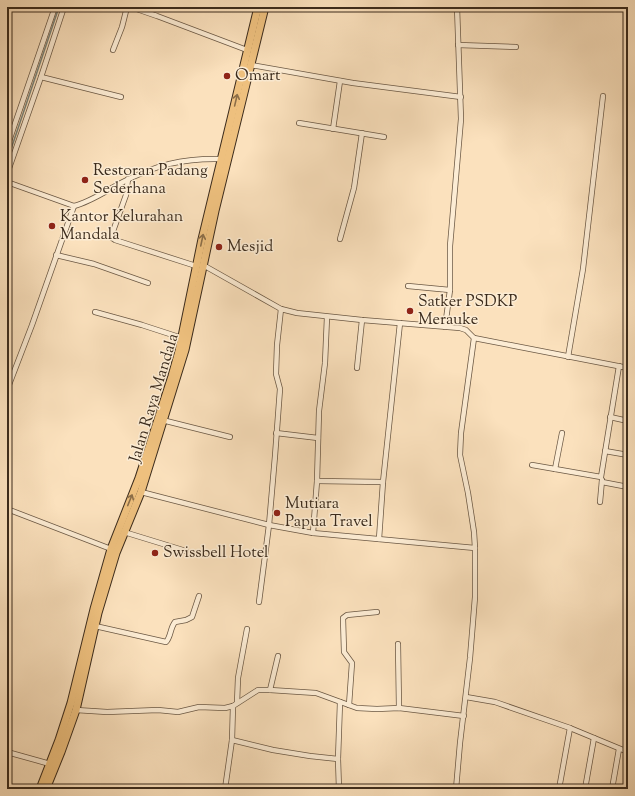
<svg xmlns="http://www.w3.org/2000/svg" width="635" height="796" viewBox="0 0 635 796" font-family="'Sorts Mill Goudy',serif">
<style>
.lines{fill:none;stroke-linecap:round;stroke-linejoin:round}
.stream{stroke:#78827a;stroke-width:1.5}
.minor-casing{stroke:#6b5844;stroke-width:6}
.highway-casing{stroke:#3b2b1c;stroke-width:9}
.minor{stroke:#fcecd4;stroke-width:4.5}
.highway{stroke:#eec07e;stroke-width:7}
.oneway{stroke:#8c6e48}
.poi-dot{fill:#8f2418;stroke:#fcecd4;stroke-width:1.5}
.labels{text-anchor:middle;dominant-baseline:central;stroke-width:3;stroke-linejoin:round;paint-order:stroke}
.poi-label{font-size:16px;fill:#3b2b1c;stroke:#fcecd4;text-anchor:start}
.street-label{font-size:16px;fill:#3b2b1c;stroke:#fcecd4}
</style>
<rect width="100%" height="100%" fill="#fbe1bd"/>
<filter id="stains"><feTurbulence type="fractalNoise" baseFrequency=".005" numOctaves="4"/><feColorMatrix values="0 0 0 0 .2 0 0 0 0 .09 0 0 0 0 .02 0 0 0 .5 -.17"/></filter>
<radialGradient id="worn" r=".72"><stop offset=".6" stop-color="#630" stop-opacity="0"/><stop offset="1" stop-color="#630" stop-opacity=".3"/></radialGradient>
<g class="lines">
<polyline class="stream" points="7,161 59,7"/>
<g class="minor-casing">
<g id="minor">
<polyline points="131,7 157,16 247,50"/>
<polyline points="458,45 516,47"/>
<polyline points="113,50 122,27 127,7"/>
<polyline points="251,65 353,83 461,97"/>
<polyline points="41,77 64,7"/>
<polyline points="299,123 384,137"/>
<polyline points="333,129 340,81"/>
<polyline points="7,147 55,7"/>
<polyline points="7,174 41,77 121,97"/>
<polyline points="128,179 126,195 112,234 112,238 115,240 196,266"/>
<path d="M7 182 74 206C90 202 106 191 121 183 155 165 183 158 221 159"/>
<polyline points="340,239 354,188 362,133"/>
<polyline points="56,255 94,264 148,283"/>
<polyline points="203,265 281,309 297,313 362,320 460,328 466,330 474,338 461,433 460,455 468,493 474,532 475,548 475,597 470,658 460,743 456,789"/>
<polyline points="408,286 450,290"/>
<polyline points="95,312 142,325 182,338"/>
<polyline points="445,327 450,290 450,246 461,119 457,7"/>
<polyline points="474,338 628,368"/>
<polyline points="568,357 583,269 603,96"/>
<polyline points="357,368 362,320"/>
<polyline points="7,390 32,325 74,206"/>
<polyline points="610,417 628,421"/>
<polyline points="162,420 230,437"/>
<polyline points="276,433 318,438"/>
<polyline points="605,451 628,455"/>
<polyline points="532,465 601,477 619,366"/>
<polyline points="555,469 562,433"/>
<polyline points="317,481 383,482"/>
<polyline points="602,482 628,487"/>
<polyline points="141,492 269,525 313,533 475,548"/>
<polyline points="600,502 602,480"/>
<polyline points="7,509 111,549"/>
<polyline points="124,532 186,551"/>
<polyline points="313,533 317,481 319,411 325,363 327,317"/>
<polyline points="379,539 383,482 400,323"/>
<polyline points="259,602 269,525 275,456 280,389 276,374 277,345 281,309"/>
<path d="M95 626 166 642C171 637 170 628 175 622L186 620 192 617 199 596"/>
<polyline points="398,644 399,708"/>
<polyline points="270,690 278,656"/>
<polyline points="466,697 495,702 570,728 628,752"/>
<polyline points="237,703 238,678 247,629"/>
<polyline points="349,705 352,663 344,652 343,618 347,615 377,612"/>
<polyline points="76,710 107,712 158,710 178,712 199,707 225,708 233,706 258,690 270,690 316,693 357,708 377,709 399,708 464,716"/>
<polyline points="232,740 273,750 310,756 338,759"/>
<polyline points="7,752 50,764"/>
<polyline points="225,789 232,740 233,706"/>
<polyline points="339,789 338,759 340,702"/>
<polyline points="559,789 570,728"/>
<polyline points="585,789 594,738"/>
<polyline points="612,789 619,749"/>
</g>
</g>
<g class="highway-casing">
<g id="highway">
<polyline points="40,789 59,740 71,703 94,609 111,549 139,478 172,376 179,351 202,239 258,7"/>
<polyline points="46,789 61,752 76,710 98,613 116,553 141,492 185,350 215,211 265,7"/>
</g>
</g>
<use href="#minor" class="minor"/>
<use href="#highway" class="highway"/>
</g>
<defs><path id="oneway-shaft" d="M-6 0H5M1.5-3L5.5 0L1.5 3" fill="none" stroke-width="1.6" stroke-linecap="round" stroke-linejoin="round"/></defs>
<g class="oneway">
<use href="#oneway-shaft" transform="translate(236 100) rotate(-77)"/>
<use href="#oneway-shaft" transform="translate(202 240) rotate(-78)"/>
<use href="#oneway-shaft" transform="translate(130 500) rotate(-68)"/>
</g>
<g class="poi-dot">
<circle cx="227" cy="76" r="4"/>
<circle cx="85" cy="180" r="4"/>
<circle cx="52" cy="226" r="4"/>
<circle cx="219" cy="247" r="4"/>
<circle cx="410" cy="311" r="4"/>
<circle cx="277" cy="513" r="4"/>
<circle cx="155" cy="553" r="4"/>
</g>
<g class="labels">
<g class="poi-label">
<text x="235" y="76">Omart</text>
<text x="93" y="171">Restoran Padang<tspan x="93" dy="18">Sederhana</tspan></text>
<text x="60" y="217">Kantor Kelurahan<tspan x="60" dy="18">Mandala</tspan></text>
<text x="227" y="247">Mesjid</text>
<text x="418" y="302">Satker PSDKP<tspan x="418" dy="18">Merauke</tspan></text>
<text x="285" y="504">Mutiara<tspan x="285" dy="18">Papua Travel</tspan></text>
<text x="163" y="553">Swissbell Hotel</text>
</g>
<g class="street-label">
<text transform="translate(155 398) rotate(-73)">Jalan Raya Mandala</text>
</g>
</g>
<rect width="635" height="796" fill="none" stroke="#fbe1bd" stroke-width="24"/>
<rect x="8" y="8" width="619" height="780" fill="none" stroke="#3b2b1c" stroke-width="2"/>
<rect x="12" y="12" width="611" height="772" fill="none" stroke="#3b2b1c"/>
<rect width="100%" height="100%" filter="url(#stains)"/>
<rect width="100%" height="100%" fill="url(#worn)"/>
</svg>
